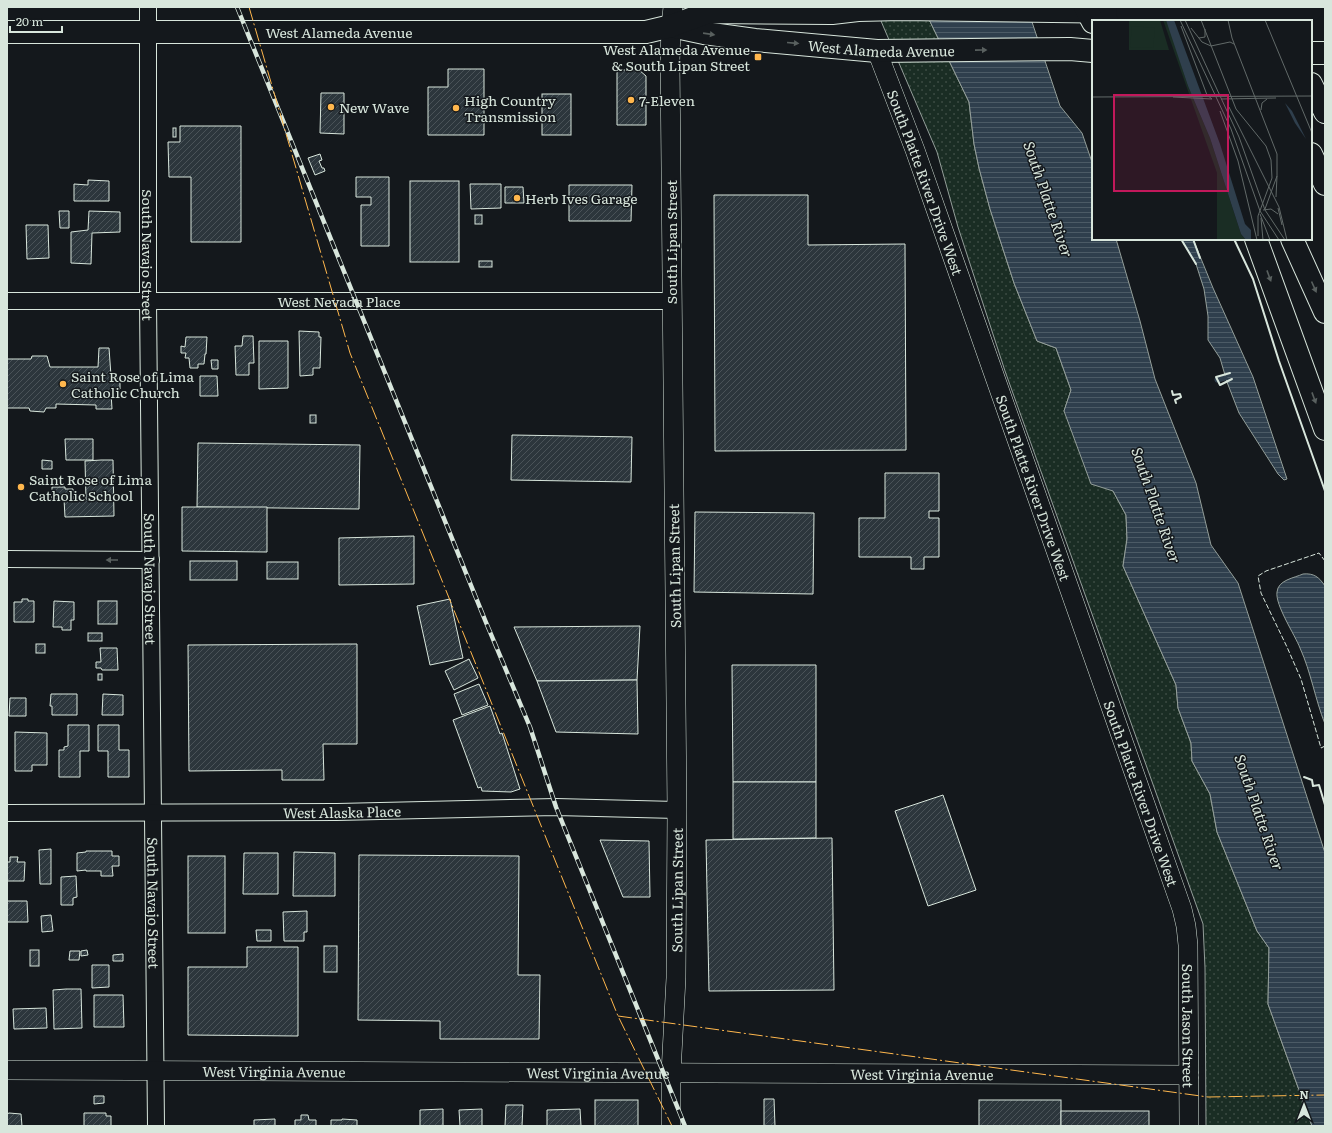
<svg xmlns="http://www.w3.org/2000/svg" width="1332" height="1133" viewBox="0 0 1332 1133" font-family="Literata,serif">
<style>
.grass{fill:url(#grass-dots);stroke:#939e99}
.water{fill:url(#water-rules);stroke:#939e99}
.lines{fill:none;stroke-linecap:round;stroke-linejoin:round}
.stream{stroke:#2f3f4d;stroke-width:5}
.building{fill:url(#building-hatch);stroke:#d8e6dc}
.minor-casing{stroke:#d8e6dc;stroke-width:18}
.tertiary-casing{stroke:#d8e6dc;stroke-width:20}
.primary-casing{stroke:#d8e6dc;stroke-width:24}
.motorway-casing{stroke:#d8e6dc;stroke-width:24}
.minor{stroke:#14181c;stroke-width:16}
.tertiary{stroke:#14181c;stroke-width:19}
.primary{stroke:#14181c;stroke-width:22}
.motorway{stroke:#14181c;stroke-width:22}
.rail-casing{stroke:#d8e6dc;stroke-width:4.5}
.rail{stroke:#14181c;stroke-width:3;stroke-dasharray:9;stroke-linecap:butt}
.primary-bridge-casing{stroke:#d8e6dc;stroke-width:24;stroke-linecap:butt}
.primary-bridge{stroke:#14181c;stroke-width:22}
.fence{stroke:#d8e6dc;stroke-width:1;stroke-dasharray:5 2;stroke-linecap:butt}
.wall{stroke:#d8e6dc;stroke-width:2}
.power{stroke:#ffb74d;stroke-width:1;stroke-dasharray:14 3 2 3;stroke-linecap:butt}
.oneway{fill:#59605f}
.poi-dot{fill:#ffb74d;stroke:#14181c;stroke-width:1.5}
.labels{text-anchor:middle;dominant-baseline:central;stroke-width:3;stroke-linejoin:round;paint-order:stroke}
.street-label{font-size:14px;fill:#d8e6dc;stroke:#14181c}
.poi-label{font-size:14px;fill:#d8e6dc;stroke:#14181c;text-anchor:start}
.water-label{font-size:15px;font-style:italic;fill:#d8e6dc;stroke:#14181c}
.inset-road{fill:none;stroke:#626a69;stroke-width:1}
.view{fill:#c2185b;fill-opacity:0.15;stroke:#c2185b;stroke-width:2}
.inset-edge{fill:none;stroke:#d8e6dc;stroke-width:2}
</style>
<defs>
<pattern id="grass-dots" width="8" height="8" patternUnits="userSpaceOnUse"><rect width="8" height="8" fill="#1a2d24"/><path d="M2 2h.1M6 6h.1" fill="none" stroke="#3b4b43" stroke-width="1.8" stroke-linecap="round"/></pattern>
<pattern id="water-rules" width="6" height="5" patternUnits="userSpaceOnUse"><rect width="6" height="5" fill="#2f3f4d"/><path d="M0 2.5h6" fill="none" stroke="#4c5b66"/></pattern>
<pattern id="building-hatch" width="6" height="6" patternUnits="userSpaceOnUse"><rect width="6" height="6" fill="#2c363c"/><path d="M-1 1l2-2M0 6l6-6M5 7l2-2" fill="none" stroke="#4a5358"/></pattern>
</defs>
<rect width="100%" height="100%" fill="#14181c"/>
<polygon class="grass" points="875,7 923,7 969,102 974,144 979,168 990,209 1014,283 1037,341 1056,348 1071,390 1064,411 1113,491 1126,515 1127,539 1123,566 1176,685 1178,708 1191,743 1192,761 1210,794 1217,832 1257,931 1269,948 1268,1004 1312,1126 1206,1126 1205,968 1203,924 1005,371 958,227 937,152"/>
<g class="water">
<polygon points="923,7 1027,7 1060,106 1082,133 1093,165 1093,239 1116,239 1140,321 1155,379 1196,483 1211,545 1238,583 1325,853 1325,1126 1312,1126 1268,1004 1269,948 1257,931 1217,832 1210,794 1192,761 1191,743 1178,708 1176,685 1123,566 1127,539 1126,515 1113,491 1091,484 1064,411 1071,390 1056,348 1037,341 1014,283 990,209 979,168 974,144 969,102"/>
<polygon points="1181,239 1193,239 1213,288 1253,377 1287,479 1284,480 1278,474 1239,413 1227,382 1220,358 1208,340 1208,316 1204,289 1196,264"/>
<path d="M1303 574C1314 573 1319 577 1325 586V724C1315 699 1311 672 1300 648 1295 635 1275 605 1277 592 1278 580 1294 578 1303 574Z"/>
</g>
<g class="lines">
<polyline class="stream" points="1217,380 1225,378"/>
</g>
<g class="building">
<polygon points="448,69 484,69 484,135 428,135 428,87 448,87"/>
<polygon points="617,70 639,70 646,76 646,125 617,125"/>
<polygon points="321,93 344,93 344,134 320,133"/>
<rect x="542" y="94" width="29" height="41"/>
<polygon points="180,126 241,126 241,242 191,242 191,177 169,177 168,142 180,142"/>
<rect x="173" y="128" width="3" height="9"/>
<polygon points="320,154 322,160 319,161 322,168 324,168 325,171 315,175 308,158"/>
<polygon points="356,177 389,177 389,246 361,246 361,205 371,205 371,197 356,197"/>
<polygon points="88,180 109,181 109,201 74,201 74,184 88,185"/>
<rect x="410" y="181" width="49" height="81"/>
<polygon points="470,184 501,184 501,208 471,209"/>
<polygon points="569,185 632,185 631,221 569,221"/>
<polygon points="505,187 523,187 524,203 505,203"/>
<polygon points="714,195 808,195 808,245 905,244 906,450 715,451"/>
<polygon points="59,211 69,211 69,228 60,228"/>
<polygon points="89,211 120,212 120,232 92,233 91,264 71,263 71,232 88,230"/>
<rect x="475" y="215" width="7" height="9"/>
<polygon points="26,225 48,225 49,258 27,259"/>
<rect x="479" y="261" width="13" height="6"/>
<polygon points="299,331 319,332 319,337 321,337 320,368 313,368 313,375 300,376"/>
<polygon points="243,336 253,336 254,363 249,363 249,375 236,375 235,346 242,346"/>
<polygon points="186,337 207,337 206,354 205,354 204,364 198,364 198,368 190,368 189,358 185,358 186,353 181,353 181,346 185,347"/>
<polygon points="259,341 288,341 288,388 259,389"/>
<polygon points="99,348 109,348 111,376 120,379 120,389 111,393 112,409 96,409 96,405 56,404 56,408 46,408 44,412 30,411 29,408 7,408 7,359 31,359 32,356 47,356 50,367 98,367"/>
<polygon points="211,360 218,360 218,369 212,369"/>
<polygon points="200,376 217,376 218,396 200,396"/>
<rect x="310" y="415" width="6" height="8"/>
<polygon points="512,435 632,437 631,482 511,480"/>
<polygon points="65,439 93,439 93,460 66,460"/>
<polygon points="198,443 360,445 359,509 197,507"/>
<polygon points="42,460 52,461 52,469 42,469"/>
<polygon points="101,460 113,460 114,516 65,517 64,499 52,499 52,487 65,487 65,489 73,489 73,500 86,500 85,461"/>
<polygon points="885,473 939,473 939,511 929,511 929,518 939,518 939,557 924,557 924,569 911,569 911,557 859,557 859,518 885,518"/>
<polygon points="182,507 267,507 267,552 182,551"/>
<polygon points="695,512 814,513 813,594 694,592"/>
<polygon points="414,536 414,584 339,585 339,538"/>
<rect x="190" y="561" width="47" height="19"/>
<rect x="267" y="562" width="31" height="17"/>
<polygon points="22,599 28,599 28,601 34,601 34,622 14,622 14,602 22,602"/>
<polygon points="450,599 463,658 430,665 417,606"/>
<polygon points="54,601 74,602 74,620 71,620 71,630 62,630 62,627 53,627"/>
<rect x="98" y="601" width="19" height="23"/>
<polygon points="640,626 637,680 537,681 514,627"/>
<rect x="88" y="633" width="14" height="8"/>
<rect x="36" y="644" width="9" height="9"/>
<polygon points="357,644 357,744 323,744 324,780 282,780 282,770 189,771 188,645"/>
<polygon points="100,648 117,648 118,670 102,670 101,668 96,668 96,662 101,662"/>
<polygon points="469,659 478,678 454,690 445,671"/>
<polygon points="732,665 816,665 816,782 733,782"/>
<rect x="98" y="674" width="4" height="6"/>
<polygon points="637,680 638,734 556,732 537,681"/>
<polygon points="479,684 488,705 462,715 454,694"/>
<polygon points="51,694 77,694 77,715 52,715 52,706 50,706"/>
<polygon points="103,694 123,695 123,715 102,715"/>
<polygon points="10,698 26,698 26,716 9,716"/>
<polygon points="490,706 500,734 502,733 520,789 511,792 482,791 481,787 478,788 453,720"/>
<polygon points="68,725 89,725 89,751 80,751 80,777 59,777 59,750 64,750 64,747 68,746"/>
<polygon points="98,725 119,725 119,750 129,750 129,777 108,777 108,751 98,751"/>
<polygon points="15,732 47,733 47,765 32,765 32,771 15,771"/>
<polygon points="733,782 816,782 816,838 733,839"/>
<polygon points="943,795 976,890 928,906 895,811"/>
<polygon points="832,838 834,990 709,991 706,840"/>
<polygon points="600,840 649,841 650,897 623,897"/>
<polygon points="51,849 51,884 40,884 39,850"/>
<polygon points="86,851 112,851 112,856 119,856 119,866 112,866 113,876 101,876 101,871 86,871 86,870 77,871 77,853 86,852"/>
<polygon points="294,852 335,853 335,896 293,896"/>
<polygon points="244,853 278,853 278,894 243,894"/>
<polygon points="359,855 519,856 518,975 540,975 539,1039 440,1039 440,1021 358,1020"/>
<rect x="188" y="856" width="37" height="77"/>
<polygon points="10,857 18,857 17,862 25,862 24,881 7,881 7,862 10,862"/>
<polygon points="76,876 77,897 73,898 73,905 61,905 61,877"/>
<polygon points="7,901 27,901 28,922 7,922"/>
<polygon points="307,911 307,932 304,932 304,941 284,941 283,912"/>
<polygon points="51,915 53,931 42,932 41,916"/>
<polygon points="256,930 271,930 271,941 257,941"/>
<rect x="324" y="946" width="13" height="26"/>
<polygon points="247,947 298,947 298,1036 188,1035 188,967 247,967"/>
<rect x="30" y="950" width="9" height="16"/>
<polygon points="87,950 88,955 81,956 81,951"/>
<polygon points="70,951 80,951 79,960 69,960"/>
<polygon points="123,954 123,961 113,961 113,955"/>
<polygon points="92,965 109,965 109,987 92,988"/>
<polygon points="66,989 81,989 82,1028 54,1029 53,990"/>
<polygon points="94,995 123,995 124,1027 94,1027"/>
<polygon points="46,1008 47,1028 14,1029 13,1009"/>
<polygon points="94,1096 104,1096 104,1103 94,1104"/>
<polygon points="764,1099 774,1099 775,1126 764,1126"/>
<rect x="595" y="1100" width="43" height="26"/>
<rect x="979" y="1100" width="82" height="26"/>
<polygon points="506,1105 523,1105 522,1126 505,1126"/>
<polygon points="443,1109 443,1126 420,1126 420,1110"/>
<polygon points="482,1109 482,1126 460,1126 459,1110"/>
<polygon points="580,1109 581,1126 547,1126 547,1110"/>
<rect x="1061" y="1111" width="88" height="15"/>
<polygon points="9,1113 21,1114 22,1126 7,1126 7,1114"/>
<polygon points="84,1113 106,1113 106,1116 111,1116 111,1126 84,1126"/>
<polygon points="301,1115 308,1115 309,1120 316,1120 316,1126 295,1126 295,1120 301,1120"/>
<polygon points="275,1119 275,1126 254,1126 254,1120"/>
<polygon points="342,1119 357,1120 357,1126 331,1126 331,1120 342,1120"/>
</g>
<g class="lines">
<g class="minor-casing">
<g id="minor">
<path id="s1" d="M148 7V301L156 1126"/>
<path id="s2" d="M7 301H672"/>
<polyline points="7,559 151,560"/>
<path id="s3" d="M7 813 337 812 556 807 677 810"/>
</g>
</g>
<g class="tertiary-casing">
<g id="tertiary">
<path id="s4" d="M877 51 915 150 1182 909 1186 926 1188 945 1189 1126"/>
<path id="s5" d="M7 1070 1189 1075"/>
<path id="s6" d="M671 1126V1073L676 978 677 810 670 61 671 26 673 7"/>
</g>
</g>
<g class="primary-casing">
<g id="primary">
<path id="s7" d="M671 26 704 33 755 40 877 51 1070 49 1093 51"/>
<path id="s8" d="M7 32H646L671 26 709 12 832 13 858 10 901 9 1127 12"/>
<polyline points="1311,53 1325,53"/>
</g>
</g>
<g class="motorway-casing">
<g id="motorway">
<polyline points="1085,7 1093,22"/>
<polyline points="1311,84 1325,112"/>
<polyline points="1311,154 1325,184"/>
<polyline points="1256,239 1325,429"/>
<polyline points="1292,239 1325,312"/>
</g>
</g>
<use href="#minor" class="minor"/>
<use href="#tertiary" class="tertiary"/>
<use href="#primary" class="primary"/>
<use href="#motorway" class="motorway"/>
<g class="rail-casing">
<polyline id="rail" points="237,7 485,620 530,727 556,807 685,1126"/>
</g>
<use href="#rail" class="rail"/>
<g class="primary-bridge-casing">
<polyline id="primary-bridge" points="1127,12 1311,10"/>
</g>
<use href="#primary-bridge" class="primary-bridge"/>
<polyline class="fence" points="1325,561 1319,553 1266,571 1258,576 1261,593 1287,647 1301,679 1321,748 1325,746"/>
<g class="wall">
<polyline points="1181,239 1196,264"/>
<polyline points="1193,239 1200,258"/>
<polyline points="1234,239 1253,279 1279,361 1325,491"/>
<polyline points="1230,373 1216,377 1220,385 1232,379"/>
<polyline points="1172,391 1173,395 1180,394 1181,397 1175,400 1176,403"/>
<polyline points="1304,777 1312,780 1313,786 1319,785 1325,805"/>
</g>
<g class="power">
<polyline points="249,7 350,353 618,1016 672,1126"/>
<polyline points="618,1016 1208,1097 1325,1095"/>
</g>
</g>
<defs><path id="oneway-solid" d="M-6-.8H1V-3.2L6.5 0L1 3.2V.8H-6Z"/></defs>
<g class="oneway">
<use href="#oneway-solid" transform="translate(709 34) rotate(8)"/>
<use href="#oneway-solid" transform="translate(793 43) rotate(5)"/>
<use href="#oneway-solid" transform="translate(981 50) rotate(-1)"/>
<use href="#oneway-solid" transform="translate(1269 276) rotate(70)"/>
<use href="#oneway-solid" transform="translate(1314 287) rotate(66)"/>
<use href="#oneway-solid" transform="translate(1314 398) rotate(70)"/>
<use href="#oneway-solid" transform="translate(112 560) rotate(-180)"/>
</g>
<g class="poi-dot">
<rect x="754" y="53" width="8" height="8" rx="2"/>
<circle cx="631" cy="100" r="4"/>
<circle cx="331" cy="107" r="4"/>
<circle cx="456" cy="108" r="4"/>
<circle cx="517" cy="198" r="4"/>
<circle cx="63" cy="384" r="4"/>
<circle cx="21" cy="487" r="4"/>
</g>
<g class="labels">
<g class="street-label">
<text stroke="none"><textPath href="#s8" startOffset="332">West Alameda Avenue</textPath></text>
<text stroke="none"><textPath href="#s7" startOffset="212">West Alameda Avenue</textPath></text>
<text stroke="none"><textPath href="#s4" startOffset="140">South Platte River Drive West</textPath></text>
<text transform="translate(671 242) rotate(-90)">South Lipan Street</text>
<text stroke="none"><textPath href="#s1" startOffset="248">South Navajo Street</textPath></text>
<text stroke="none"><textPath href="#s2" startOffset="332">West Nevada Place</textPath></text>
<text stroke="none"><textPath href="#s4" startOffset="464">South Platte River Drive West</textPath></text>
<text transform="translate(674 566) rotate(-91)">South Lipan Street</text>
<text stroke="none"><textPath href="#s1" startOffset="572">South Navajo Street</textPath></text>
<text stroke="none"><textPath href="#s4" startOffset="788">South Platte River Drive West</textPath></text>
<text stroke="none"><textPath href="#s3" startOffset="335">West Alaska Place</textPath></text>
<text stroke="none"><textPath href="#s6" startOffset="236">South Lipan Street</textPath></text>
<text stroke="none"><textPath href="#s1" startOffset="896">South Navajo Street</textPath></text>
<text stroke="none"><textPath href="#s4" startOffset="1028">South Jason Street</textPath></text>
<text stroke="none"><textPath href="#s5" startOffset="267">West Virginia Avenue</textPath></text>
<text stroke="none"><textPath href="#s5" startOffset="591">West Virginia Avenue</textPath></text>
<text stroke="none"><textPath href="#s5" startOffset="915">West Virginia Avenue</textPath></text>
</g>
<g class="poi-label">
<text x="750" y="49" text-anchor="end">West Alameda Avenue<tspan x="750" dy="16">&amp; South Lipan Street</tspan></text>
<text x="464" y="100">High Country<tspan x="464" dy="16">Transmission</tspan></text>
<text x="639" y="100">7-Eleven</text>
<text x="339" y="107">New Wave</text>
<text x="525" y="198">Herb Ives Garage</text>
<text x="71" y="376">Saint Rose of Lima<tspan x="71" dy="16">Catholic Church</tspan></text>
<text x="29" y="479">Saint Rose of Lima<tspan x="29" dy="16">Catholic School</tspan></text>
</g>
<g class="water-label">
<text transform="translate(1049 199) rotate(71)">South Platte River</text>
<text transform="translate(1157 505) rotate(71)">South Platte River</text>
<text transform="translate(1260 812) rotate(71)">South Platte River</text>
</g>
</g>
<g transform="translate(1092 20)">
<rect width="220" height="220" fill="#14181c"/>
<path d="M37 0H68L77 30H37ZM71 0H74L77 6 96 66 118 118 149 214 154 220H125V153Z" fill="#1a2d24"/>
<path d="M40 6 63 8 61 28 38 27Z" fill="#1a2d24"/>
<path d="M74 0H82L128 124 153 204 159 210V220H154L149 214 118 118 96 66ZM193 83 200 91 214 119 203 103Z" fill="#2f3f4d"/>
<path class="inset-road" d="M88 0 139 109 168 191 187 220M93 0 147 117 173 190 193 220M109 0 144 89 174 126 179 140 180 158 166 196V216M136 0 140 18 185 134V156L173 189M173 0 220 113M89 6 115 75 120 79M99 8 110 22 119 26M107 18 113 17V9M119 26 138 22 142 24M0 77 220 76M81 77 120 79M129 79 184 78M137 87 187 187 195 220M169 90 170 83 175 79M128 91 146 141 165 220M184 177 185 156M186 188 190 205M171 190 179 189 186 194M168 194 178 220M169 198 171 220"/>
<path class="view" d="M22 75H136V171H22Z"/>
<rect width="220" height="220" class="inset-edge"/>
</g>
<rect width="1332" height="1133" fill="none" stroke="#d8e6dc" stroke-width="16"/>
<g transform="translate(1304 1105)" stroke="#14181c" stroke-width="3" paint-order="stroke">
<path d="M0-3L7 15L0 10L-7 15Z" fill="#d8e6dc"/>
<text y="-6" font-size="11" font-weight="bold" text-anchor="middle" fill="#d8e6dc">N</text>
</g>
<path d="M10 26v6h52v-6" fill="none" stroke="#d8e6dc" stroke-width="2"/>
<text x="16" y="26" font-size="12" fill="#d8e6dc" stroke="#14181c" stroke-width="3" paint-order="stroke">20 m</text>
</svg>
